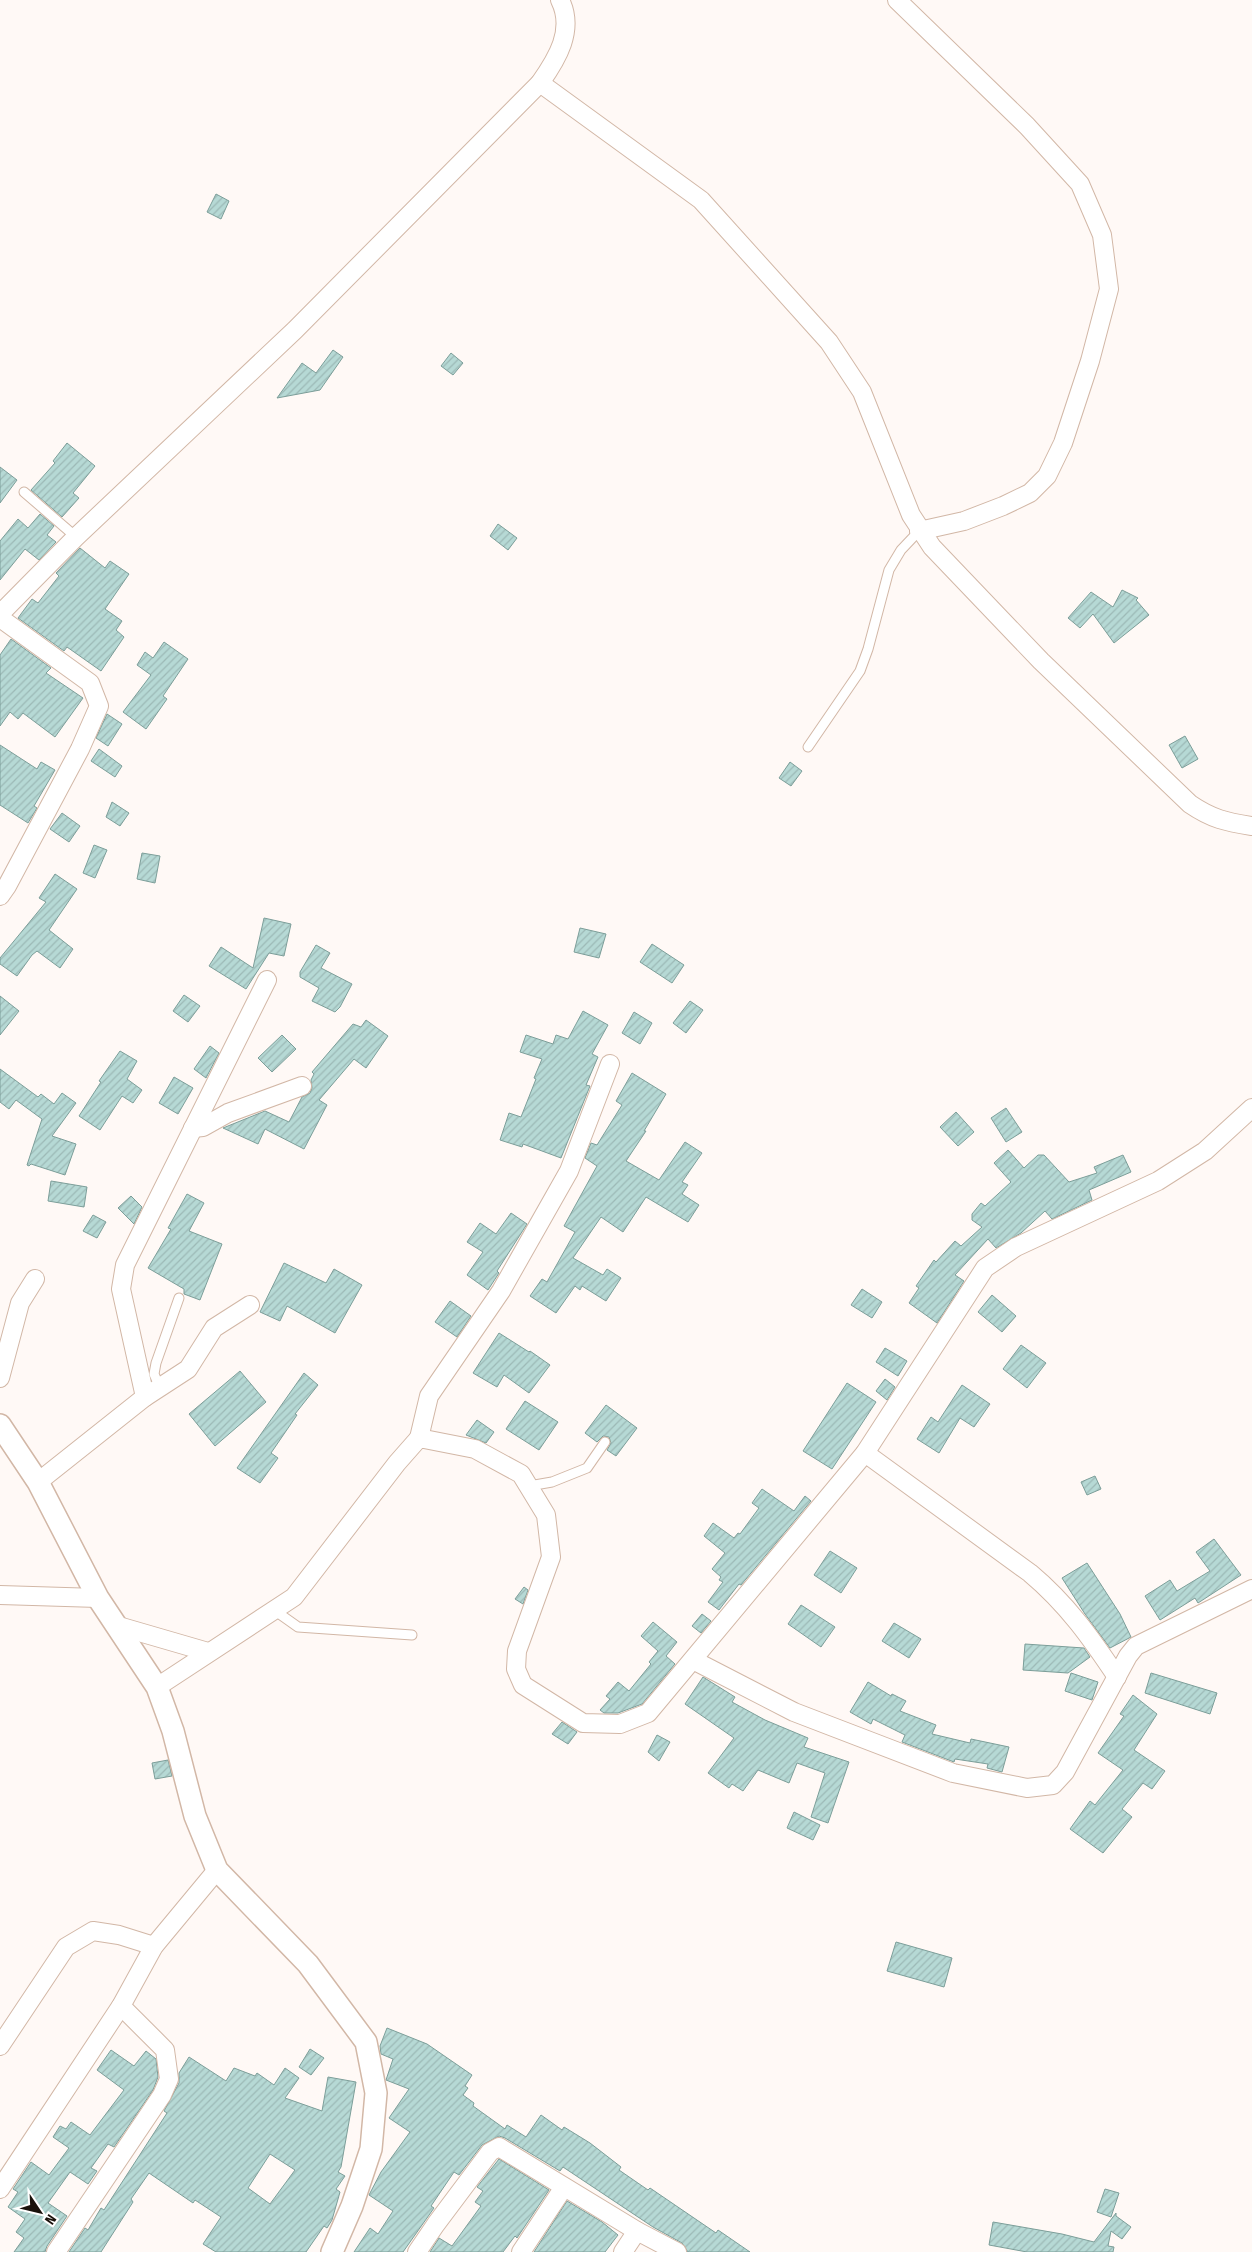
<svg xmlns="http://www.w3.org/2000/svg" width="1252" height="2252" viewBox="0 0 1252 2252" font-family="'Fira Sans Condensed',sans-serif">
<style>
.building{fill:url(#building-hatch);stroke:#7c9e99;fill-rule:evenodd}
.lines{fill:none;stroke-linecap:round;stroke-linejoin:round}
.service-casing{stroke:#d2b7a6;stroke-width:11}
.minor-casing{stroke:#d2b7a6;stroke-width:20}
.tertiary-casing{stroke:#d2b7a6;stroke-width:24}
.service{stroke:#fff;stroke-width:9}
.minor{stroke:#fff;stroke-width:18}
.tertiary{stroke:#fff;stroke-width:21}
</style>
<defs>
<pattern id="building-hatch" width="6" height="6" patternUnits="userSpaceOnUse" patternTransform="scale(1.25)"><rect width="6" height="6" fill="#b6d9d5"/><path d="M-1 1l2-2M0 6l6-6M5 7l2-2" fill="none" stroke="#9cb9b6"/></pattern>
</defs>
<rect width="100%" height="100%" fill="#fff9f6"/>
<g class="building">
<polygon points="216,194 229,201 221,219 207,212"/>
<polygon points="333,350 343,357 320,390 277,398 302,363 316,373"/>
<polygon points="451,353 463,363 453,375 441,366"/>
<polygon points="67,443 95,466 73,493 79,498 62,517 31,490 55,463 53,461"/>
<polygon points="0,467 17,480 0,503"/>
<polygon points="40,514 54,526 47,535 56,542 39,560 25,549 0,580 0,541 18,519 28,528"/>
<polygon points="498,524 517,538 508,550 490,536"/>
<polygon points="80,548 105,568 110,561 129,574 105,609 122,621 116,630 124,637 101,671 67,647 64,651 18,618 32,599 38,603 59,576 56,573"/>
<polygon points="1122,590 1138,598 1136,600 1149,615 1114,643 1093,614 1080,628 1068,618 1091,592 1113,607"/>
<polygon points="11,639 51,668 46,673 83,698 55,737 23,713 18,719 10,712 0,726 0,655"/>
<polygon points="164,642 188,659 163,696 167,699 146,729 123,712 151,675 137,665 145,652 153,658"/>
<polygon points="107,714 122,724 108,746 96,738"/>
<polygon points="1185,736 1198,759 1182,768 1169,745"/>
<polygon points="0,745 37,769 41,762 55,770 34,806 37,808 28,823 0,805"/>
<polygon points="99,749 122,766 115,777 91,761"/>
<polygon points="790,762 802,771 791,786 779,778"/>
<polygon points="112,802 129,813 120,826 106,817"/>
<polygon points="62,813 80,826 69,842 50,829"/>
<polygon points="94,845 107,850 95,878 83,873"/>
<polygon points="142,853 160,856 155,883 137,879"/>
<polygon points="55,874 77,889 49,930 73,949 60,968 37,951 32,955 17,976 0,964 0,958 46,902 39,898"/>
<polygon points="264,918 291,924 284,956 269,953 246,989 209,966 221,947 253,968"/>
<polygon points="580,928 606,934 599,958 574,952"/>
<polygon points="652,944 684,965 672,983 640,962"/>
<polygon points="316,945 330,953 321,968 352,984 340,1007 335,1012 312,1001 319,988 300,977 300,972"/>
<polygon points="184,995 200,1006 188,1022 173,1011"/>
<polygon points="0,996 19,1011 0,1035"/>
<polygon points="690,1001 703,1010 686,1033 673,1023"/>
<polygon points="583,1011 608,1025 592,1054 598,1057 586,1085 590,1086 561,1158 523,1144 522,1147 500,1140 509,1113 521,1117 536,1079 534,1078 542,1059 520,1052 526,1035 553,1044 556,1035 568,1039"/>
<polygon points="634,1012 652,1023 640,1044 622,1033"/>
<polygon points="366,1020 388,1036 366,1068 354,1059 319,1100 327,1105 304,1149 265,1129 258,1144 223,1128 265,1111 289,1122 302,1097 310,1093 312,1088 311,1080 314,1074 312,1072 353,1024 361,1027"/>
<polygon points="282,1035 296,1049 272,1072 258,1058"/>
<polygon points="210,1046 219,1053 206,1078 194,1069"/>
<polygon points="120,1051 137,1061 127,1079 142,1090 133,1103 122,1096 100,1130 79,1116 101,1082 99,1081"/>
<polygon points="0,1069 38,1097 41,1094 54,1104 62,1093 76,1103 52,1136 76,1144 65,1175 31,1164 29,1166 27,1165 42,1119 16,1100 9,1109 0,1102"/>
<polygon points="632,1073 666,1094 644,1131 646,1131 626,1161 659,1180 685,1142 702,1153 682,1182 688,1185 682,1194 699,1205 688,1222 646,1197 623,1232 601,1217 573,1258 603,1275 607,1269 621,1278 606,1301 582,1286 580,1290 575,1286 556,1313 530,1296 542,1279 547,1282 575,1232 564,1226 597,1166 585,1158 591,1143 597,1145 622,1105 616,1101"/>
<polygon points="174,1077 193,1088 178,1114 159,1103"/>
<polygon points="1006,1108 1022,1132 1006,1142 991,1118"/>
<polygon points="956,1112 974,1132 958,1146 940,1127"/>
<polygon points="1008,1150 1024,1168 1038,1155 1044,1155 1069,1182 1097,1173 1094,1167 1123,1155 1131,1172 1089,1190 1092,1200 1052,1219 1045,1211 1021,1233 996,1248 988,1239 955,1275 964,1281 937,1323 909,1303 919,1288 916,1286 934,1260 936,1262 955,1241 961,1246 982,1227 972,1220 972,1214 981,1203 985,1206 1011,1182 994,1163"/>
<polygon points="51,1181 87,1187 84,1207 48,1201"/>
<polygon points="187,1194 204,1203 189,1231 222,1244 200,1300 184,1294 184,1289 148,1268 171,1229 168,1228"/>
<polygon points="131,1196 142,1207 134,1224 118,1208"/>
<polygon points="511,1213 527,1224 497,1271 499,1273 488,1290 467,1275 483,1252 467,1242 480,1223 496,1234"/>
<polygon points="93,1215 106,1222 97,1238 83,1231"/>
<polygon points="284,1263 326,1283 334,1269 362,1285 335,1333 287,1306 280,1321 260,1312"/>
<polygon points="862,1289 882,1302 872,1318 851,1305"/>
<polygon points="992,1295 1016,1316 1002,1332 978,1312"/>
<polygon points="450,1301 471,1316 457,1337 435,1322"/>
<polygon points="499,1333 529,1352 530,1351 550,1365 529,1393 504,1375 497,1387 473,1373"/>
<polygon points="1021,1345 1046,1363 1027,1388 1003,1369"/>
<polygon points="885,1348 907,1361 898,1376 876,1362"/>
<polygon points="240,1371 266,1402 215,1446 189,1414"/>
<polygon points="304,1373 318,1385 295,1414 297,1415 271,1453 278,1458 260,1483 237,1468"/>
<polygon points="885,1379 895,1387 887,1400 876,1391"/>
<polygon points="847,1383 876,1402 832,1469 803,1451"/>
<polygon points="962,1385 990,1404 974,1427 960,1418 939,1453 917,1439 931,1417 938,1422"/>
<polygon points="525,1401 558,1422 539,1450 506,1429"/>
<polygon points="606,1405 637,1428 616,1456 607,1450 611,1443 609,1437 603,1436 597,1442 585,1433"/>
<polygon points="477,1420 494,1432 486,1443 466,1435"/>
<polygon points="1095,1476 1101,1489 1087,1495 1081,1482"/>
<polygon points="762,1489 794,1511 805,1496 811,1501 741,1585 739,1584 719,1610 708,1602 723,1582 719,1580 721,1577 712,1569 725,1553 704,1536 713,1523 734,1538 738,1533 740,1534 759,1508 752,1503"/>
<polygon points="1214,1539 1241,1575 1198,1603 1195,1598 1160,1620 1145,1596 1170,1580 1177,1591 1210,1571 1196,1552"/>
<polygon points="830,1551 857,1568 841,1593 814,1575"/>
<polygon points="1087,1563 1120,1614 1131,1637 1110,1648 1085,1614 1062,1578"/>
<polygon points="524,1587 528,1590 523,1604 515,1599"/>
<polygon points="801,1605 835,1627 821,1647 788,1624"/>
<polygon points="702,1614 711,1621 701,1633 692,1626"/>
<polygon points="653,1622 677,1642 666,1656 675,1664 642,1704 618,1713 604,1713 600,1710 610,1699 606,1696 618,1682 629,1691 651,1664 649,1662 658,1651 641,1636"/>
<polygon points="894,1623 921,1639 909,1658 882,1641"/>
<polygon points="1025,1644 1084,1648 1090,1657 1068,1673 1023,1670"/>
<polygon points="1071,1673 1098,1682 1092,1700 1065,1691"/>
<polygon points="1151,1673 1217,1693 1210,1714 1145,1693"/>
<polygon points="703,1677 735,1697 732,1702 765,1720 808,1738 804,1747 849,1762 828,1823 811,1817 825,1773 797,1763 789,1783 758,1770 743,1791 732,1784 729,1788 708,1773 734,1738 685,1704"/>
<polygon points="868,1682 891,1696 892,1694 906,1701 900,1711 936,1725 932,1734 970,1743 971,1739 1009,1747 1002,1772 987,1768 988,1764 955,1759 954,1762 902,1742 905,1735 873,1719 871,1724 850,1712"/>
<polygon points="1133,1695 1157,1714 1134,1750 1165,1771 1152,1789 1143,1783 1122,1809 1132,1817 1103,1853 1070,1829 1090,1801 1095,1805 1123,1770 1098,1753 1124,1716 1120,1714"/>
<polygon points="562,1722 577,1732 568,1744 552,1734"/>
<polygon points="657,1735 670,1742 659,1761 648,1752"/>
<polygon points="168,1760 172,1776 155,1779 152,1763"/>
<polygon points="794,1812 820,1825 813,1840 787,1828"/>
<polygon points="896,1942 952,1958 944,1987 887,1971"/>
<polygon points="387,2028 427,2044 472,2075 465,2086 468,2088 463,2095 474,2103 473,2106 505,2129 507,2125 526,2137 541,2115 562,2130 564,2127 590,2143 621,2167 619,2170 648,2190 650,2188 716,2233 718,2230 750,2252 688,2252 682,2243 653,2227 563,2167 560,2171 505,2138 499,2136 482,2145 459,2175 454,2172 431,2206 434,2208 403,2252 354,2252 370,2228 378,2234 393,2211 369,2195 381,2172 410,2132 389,2118 409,2089 386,2080 393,2059 381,2054 380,2046"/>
<polygon points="310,2049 324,2058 311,2075 299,2067"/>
<polygon points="111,2050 134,2066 146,2051 156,2059 158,2077 153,2090 114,2147 108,2144 91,2168 97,2171 88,2184 70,2172 48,2203 67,2216 47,2246 45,2252 14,2252 24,2238 16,2232 25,2219 8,2207 18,2192 13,2189 31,2162 49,2175 69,2148 53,2137 60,2126 66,2129 71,2122 90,2135 124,2090 97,2070"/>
<path d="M189 2057 226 2081 234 2068 255 2076 257 2073 274 2085 285 2068 299 2078 285 2098 322 2111 328 2077 356 2082 341 2167 338 2172 345 2176 336 2189 340 2192 332 2220 327 2228 324 2226 306 2252H216L203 2244 221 2217 195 2200 193 2203 149 2173 131 2199 133 2202 101 2252H69L85 2228 88 2230 101 2208 104 2210 167 2113 164 2111 179 2083V2073ZM270 2154 295 2170 270 2204 248 2188Z"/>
<polygon points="499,2159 549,2190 517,2238 515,2236 503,2252 430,2252 439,2238 452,2246 481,2206 475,2202 483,2191 477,2187"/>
<polygon points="1105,2189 1119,2193 1111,2217 1097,2212"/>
<polygon points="567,2201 602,2222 618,2235 605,2252 534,2252"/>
<polygon points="1116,2213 1116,2216 1131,2227 1122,2239 1111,2231 1108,2246 1114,2247 1113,2252 1027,2252 989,2245 993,2222 1062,2234 1094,2242"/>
</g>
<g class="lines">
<g class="service-casing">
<g id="service">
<polyline points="24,492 76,537"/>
<polyline points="808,747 860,671 868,649 889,570 901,550 919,531"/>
<polyline points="160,1388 154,1374 156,1363 179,1298"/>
<polyline points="529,1486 552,1482 587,1468 605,1442"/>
<polyline points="274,1610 298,1627 412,1635"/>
</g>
</g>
<g class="minor-casing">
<g id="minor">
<polyline points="897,0 1027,126 1080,184 1102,235 1109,289 1090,361 1063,443 1047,476 1030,493 1003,506 964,521 919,531"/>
<path d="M540 83 701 200 829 342 862 392 911 515 932 547 1041 661 1190 804C1212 819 1226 822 1252 826"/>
<path d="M0 614 76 537 295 330 540 83C557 59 575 30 560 0"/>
<polyline points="0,618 90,683 99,706 80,749 7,886 0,896"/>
<polyline points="193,1128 203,1127 228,1113 302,1086"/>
<polyline points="0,1378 20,1303 35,1279"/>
<polyline points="145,1397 188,1369 214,1328 250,1305"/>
<polyline points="419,1438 429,1396 501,1291 569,1171 610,1064"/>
<path d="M865 1453 1030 1573C1067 1604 1091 1638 1117 1677"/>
<polyline points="38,1482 145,1397 121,1289 125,1265 267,980"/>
<polyline points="0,1595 98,1598"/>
<polyline points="115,1625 208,1652"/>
<polyline points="693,1660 794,1712 953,1773 1027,1788 1053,1785 1065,1772 1128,1656 1136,1646 1252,1589"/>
<polyline points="157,1687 294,1597 397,1463 419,1438 475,1449 521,1474 546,1515 551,1557 517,1651 516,1669 523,1685 583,1723 620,1724 648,1713 865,1453 985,1268 1016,1247 1158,1181 1205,1151 1252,1108"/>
<polyline points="0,2046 66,1947 93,1931 119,1935 154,1946"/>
<polyline points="0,2189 121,2006 154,1946 217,1870"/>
<polyline points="56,2252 162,2095 169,2079 165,2050 121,2006"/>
<polyline points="417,2252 436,2224 490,2152 499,2147 637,2231 677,2252"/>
<polyline points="521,2252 564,2187"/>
<polyline points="623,2252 637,2231"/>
</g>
</g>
<g class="tertiary-casing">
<polyline id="tertiary" points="0,1425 38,1482 98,1598 157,1687 173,1731 195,1816 217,1870 308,1964 366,2042 376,2093 371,2149 352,2206 332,2252"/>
</g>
<use href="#service" class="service"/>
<use href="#minor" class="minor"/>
<use href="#tertiary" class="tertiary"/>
</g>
<g transform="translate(40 2212) rotate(125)" stroke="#ffffff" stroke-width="4" paint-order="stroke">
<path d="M0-4L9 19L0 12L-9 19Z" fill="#1a110b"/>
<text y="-8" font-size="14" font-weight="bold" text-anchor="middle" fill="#1a110b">N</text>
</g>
</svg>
